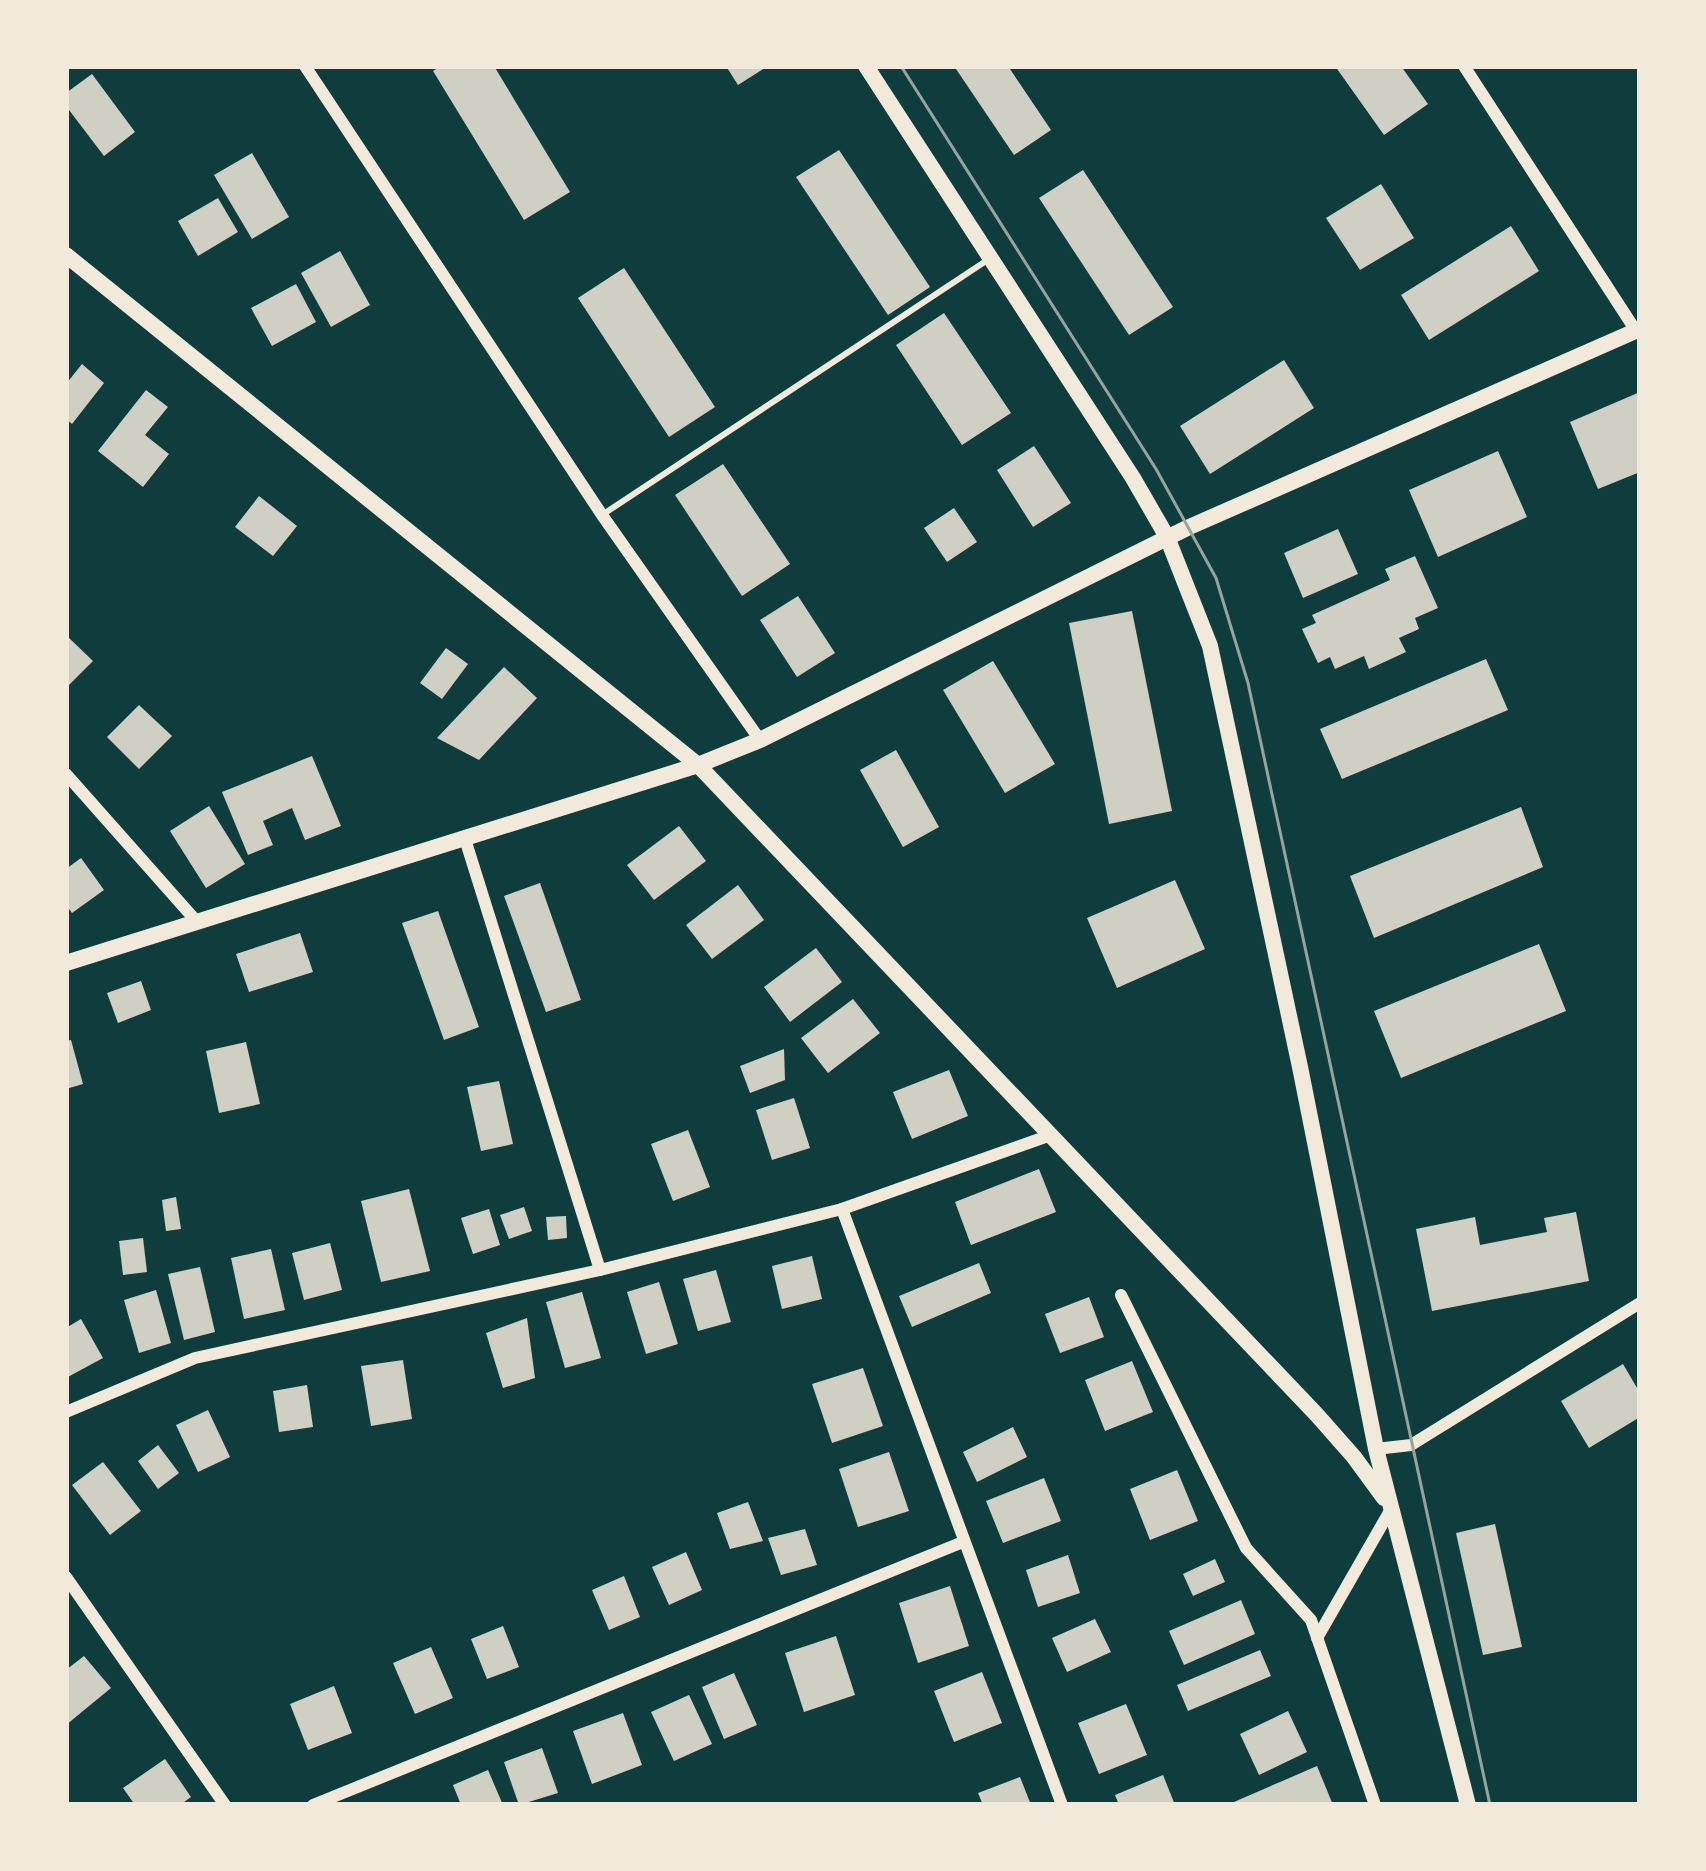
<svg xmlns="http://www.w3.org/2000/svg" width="1706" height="1871" viewBox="0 0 1706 1871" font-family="Lato,sans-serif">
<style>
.building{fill:#cfcfc3}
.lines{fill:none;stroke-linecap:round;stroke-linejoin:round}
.service{stroke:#f1e9da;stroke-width:6}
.minor{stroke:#f1e9da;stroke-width:12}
.tertiary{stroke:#f1e9da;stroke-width:16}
.tram{stroke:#97a49c;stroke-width:3}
</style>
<rect width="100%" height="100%" fill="#0f3d3e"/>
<g class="building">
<polygon points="441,66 494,66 570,192 524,220 433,71"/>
<polygon points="726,66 768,66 738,85"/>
<polygon points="954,66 1008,66 1051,130 1014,155"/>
<polygon points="1335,66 1401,66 1428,104 1384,135"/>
<polygon points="92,74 135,132 104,156 66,106 66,93"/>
<polygon points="839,150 930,287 888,315 796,177"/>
<polygon points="252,153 289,217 252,239 214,175"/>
<polygon points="1083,170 1173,307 1129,335 1039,198"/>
<polygon points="1381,184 1414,238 1360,270 1326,218"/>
<polygon points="218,198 238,232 198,256 178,221"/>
<polygon points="1511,226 1539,271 1429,340 1401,295"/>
<polygon points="340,251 370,305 331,327 301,273"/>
<polygon points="624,268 715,407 669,437 578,298"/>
<polygon points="296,284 316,322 272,346 251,308"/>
<polygon points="944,313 1011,413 962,445 896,345"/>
<polygon points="1284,360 1314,408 1210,474 1180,426"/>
<polygon points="82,364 104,383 72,424 66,419 66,384"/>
<polygon points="146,390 168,407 145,435 169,454 143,487 98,451"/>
<polygon points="1640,392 1640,472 1598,489 1570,422"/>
<polygon points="1034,446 1071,503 1033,527 997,470"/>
<polygon points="1498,451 1527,517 1438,557 1409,490"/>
<polygon points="723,464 790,564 742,596 675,495"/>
<polygon points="259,496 297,526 273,556 235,527"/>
<polygon points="954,508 977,542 947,562 924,528"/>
<polygon points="1338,529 1358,574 1303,598 1284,553"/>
<polygon points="1415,556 1438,608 1415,618 1419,629 1399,638 1406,652 1369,669 1364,656 1335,669 1330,657 1318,663 1302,629 1316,623 1312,615 1390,580 1385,569"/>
<polygon points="798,596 835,653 797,677 760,620"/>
<polygon points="1132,611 1172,811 1109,824 1069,623"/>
<polygon points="66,635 93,661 66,688"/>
<polygon points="446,648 468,664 442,699 420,683"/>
<polygon points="1486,659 1508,710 1342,779 1320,729"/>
<polygon points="993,661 1055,764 1005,793 943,690"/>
<polygon points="504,667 537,698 479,760 437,738"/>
<polygon points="139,705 172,736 139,769 107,737"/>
<polygon points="896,750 939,827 903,847 860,770"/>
<polygon points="312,756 341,826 305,840 292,808 263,821 273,845 248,855 222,792"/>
<polygon points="209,806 245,864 206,888 170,831"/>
<polygon points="1521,807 1543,867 1374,938 1350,876"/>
<polygon points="679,826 706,861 654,900 627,865"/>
<polygon points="81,858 104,890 72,913 66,905 66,869"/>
<polygon points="1175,880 1205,949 1117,988 1087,918"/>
<polygon points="540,883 581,1000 546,1012 504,896"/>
<polygon points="738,885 764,920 712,959 686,925"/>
<polygon points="438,911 479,1027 444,1040 402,923"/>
<polygon points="300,933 313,972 249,992 236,954"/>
<polygon points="1539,944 1566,1011 1401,1078 1374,1011"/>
<polygon points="816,948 842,982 790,1022 764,987"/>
<polygon points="141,981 151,1010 118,1023 107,993"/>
<polygon points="853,999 880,1033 828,1073 801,1038"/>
<polygon points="71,1040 83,1084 66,1089 66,1041"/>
<polygon points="246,1042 260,1104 219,1113 206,1051"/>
<polygon points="784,1049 785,1080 750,1093 740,1066"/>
<polygon points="949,1070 968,1116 912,1139 893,1092"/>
<polygon points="499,1081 513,1144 481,1151 467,1087"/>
<polygon points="794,1098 810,1148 772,1160 756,1110"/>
<polygon points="688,1130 710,1187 673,1201 651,1144"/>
<polygon points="1039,1169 1056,1212 971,1245 955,1202"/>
<polygon points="409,1189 430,1271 381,1282 361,1201"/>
<polygon points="176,1197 181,1229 166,1231 162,1200"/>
<polygon points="524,1207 532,1231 509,1239 500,1215"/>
<polygon points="489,1209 500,1245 473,1254 461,1218"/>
<polygon points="1576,1212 1589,1281 1432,1311 1416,1229 1475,1217 1480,1245 1547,1232 1544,1218"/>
<polygon points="566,1216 567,1238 548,1240 546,1217"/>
<polygon points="143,1238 147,1272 123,1275 119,1241"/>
<polygon points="330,1243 342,1290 304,1300 292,1253"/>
<polygon points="271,1249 285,1310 244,1319 231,1258"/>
<polygon points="812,1256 822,1299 782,1309 772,1266"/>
<polygon points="979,1263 991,1293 912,1327 899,1296"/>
<polygon points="200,1267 215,1332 184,1340 168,1274"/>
<polygon points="716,1270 731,1322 698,1331 683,1279"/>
<polygon points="659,1282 678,1344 646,1354 627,1292"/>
<polygon points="156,1290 171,1343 139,1353 124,1300"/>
<polygon points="582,1292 601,1358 565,1368 546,1302"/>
<polygon points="1089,1297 1104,1337 1060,1353 1045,1314"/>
<polygon points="527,1318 535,1378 503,1388 486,1333"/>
<polygon points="81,1319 103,1358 66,1378 66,1328"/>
<polygon points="403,1360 412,1419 371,1426 361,1366"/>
<polygon points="1132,1361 1153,1412 1105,1431 1085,1380"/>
<polygon points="1623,1364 1640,1393 1640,1417 1589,1448 1561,1401"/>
<polygon points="863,1368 883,1426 832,1443 812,1384"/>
<polygon points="307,1385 313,1427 279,1432 273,1391"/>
<polygon points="208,1410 230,1457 198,1472 176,1425"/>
<polygon points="1013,1427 1027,1457 977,1482 963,1452"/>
<polygon points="158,1445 179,1473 158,1489 138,1461"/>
<polygon points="889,1452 909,1511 858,1527 839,1469"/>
<polygon points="103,1462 141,1511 110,1535 72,1485"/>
<polygon points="1177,1470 1198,1521 1150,1540 1130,1489"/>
<polygon points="1044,1478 1061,1521 1003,1543 986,1501"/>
<polygon points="748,1502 763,1541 730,1549 717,1513"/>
<polygon points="1495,1524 1522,1647 1483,1655 1456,1533"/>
<polygon points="805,1529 817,1565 781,1575 768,1538"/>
<polygon points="686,1552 702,1590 669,1605 652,1567"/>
<polygon points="1068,1555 1080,1593 1038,1607 1026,1570"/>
<polygon points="1215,1559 1225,1582 1193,1596 1183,1574"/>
<polygon points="624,1576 640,1617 609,1630 592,1590"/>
<polygon points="950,1586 969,1646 918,1663 899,1603"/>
<polygon points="1241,1600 1255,1634 1184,1665 1169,1631"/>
<polygon points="1095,1619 1111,1652 1067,1672 1052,1638"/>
<polygon points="503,1626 519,1667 487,1679 471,1639"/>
<polygon points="836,1636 855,1695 804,1712 785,1653"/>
<polygon points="431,1647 453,1698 415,1714 393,1663"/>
<polygon points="1260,1650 1271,1676 1188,1711 1177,1685"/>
<polygon points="84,1656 111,1688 66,1725 66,1670"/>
<polygon points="982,1672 1002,1723 954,1742 934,1691"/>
<polygon points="734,1673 757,1725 724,1739 702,1687"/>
<polygon points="334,1686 352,1733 308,1750 290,1704"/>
<polygon points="689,1695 712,1744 674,1761 651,1712"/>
<polygon points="1126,1704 1147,1755 1099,1774 1078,1723"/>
<polygon points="1288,1711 1307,1752 1259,1775 1240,1734"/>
<polygon points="623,1713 642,1765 592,1784 573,1731"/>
<polygon points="542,1748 558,1793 519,1805 504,1762"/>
<polygon points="165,1759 191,1797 180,1805 135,1805 123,1788"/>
<polygon points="1317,1766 1333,1805 1227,1805"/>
<polygon points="488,1770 503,1805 461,1805 453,1785"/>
<polygon points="1163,1775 1175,1805 1119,1805 1115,1795"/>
<polygon points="1020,1777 1031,1805 983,1805 978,1793"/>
</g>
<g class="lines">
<polyline class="service" points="602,515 986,261"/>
<g class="minor">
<polyline points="305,66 602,515 760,740"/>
<polyline points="1464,66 1636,331"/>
<polyline points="66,774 198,923"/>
<polyline points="465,839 600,1270"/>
<polyline points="842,1209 1062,1805"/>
<polyline points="1121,1295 1246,1548 1311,1620 1375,1805"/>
<polyline points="66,1412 195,1358 600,1270 842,1209 1048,1136"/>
<polyline points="1376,1449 1411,1445 1640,1303"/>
<polyline points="66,1577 225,1805"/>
<polyline points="1317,1638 1391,1509"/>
<polyline points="313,1805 963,1542"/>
</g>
<g class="tertiary">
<polyline points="866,66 1133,478 1167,537 1210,646 1300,1067 1376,1449 1468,1805"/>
<polyline points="66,255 698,765 1317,1415 1354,1457 1384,1498"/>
<polyline points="66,963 698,765 760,740 1187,528 1640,329"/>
</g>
<polyline class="tram" points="901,66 1156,469 1216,578 1248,683 1490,1805"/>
</g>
<rect width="1706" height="1871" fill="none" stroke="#f1e9da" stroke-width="138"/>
</svg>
